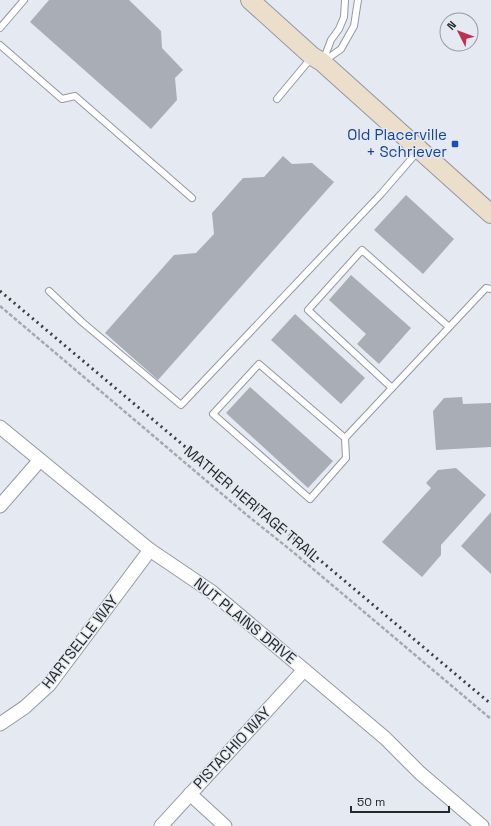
<svg xmlns="http://www.w3.org/2000/svg" width="491" height="826" font-family="'Space Grotesk',sans-serif">
<style>
.building{fill:#a9aeb6}
.lines{fill:none;stroke-linecap:round;stroke-linejoin:round}
.lane-casing{stroke:#9498a1;stroke-width:8}
.street-casing{stroke:#9498a1;stroke-width:15}
.secondary-casing{stroke:#9498a1;stroke-width:20}
.path{stroke:#a4a8af;stroke-width:2.5;stroke-dasharray:4 2;stroke-linecap:butt}
.lane{stroke:#fff;stroke-width:6}
.street{stroke:#fff;stroke-width:13}
.secondary{stroke:#ebdecb;stroke-width:18}
.rail{stroke:#3b3d41;stroke-width:3;stroke-dasharray:2 4;stroke-linecap:butt}
.transit-dot{fill:#1a4fb4;stroke:#e4e9f2;stroke-width:1.5}
.labels{text-anchor:middle;stroke-width:3;stroke-linejoin:round;paint-order:stroke}
.transit-label{font-size:15px;fill:#164399;stroke:#e4e9f2;text-anchor:end}
.street-label{font-size:15px;fill:#27292c;stroke:#e4e9f2}
</style>
<rect width="100%" height="100%" fill="#e4e9f2"/>
<g class="building">
<polygon points="49,0 129,0 161,31 162,48 183,70 175,78 177,100 151,129 30,22"/>
<polygon points="283,156 292,164 312,163 334,182 158,380 105,333 174,255 196,253 214,234 212,213 243,178 264,177"/>
<polygon points="406,195 454,239 423,274 374,230"/>
<polygon points="351,275 411,328 379,364 357,344 366,334 329,300"/>
<polygon points="295,314 365,378 341,404 271,340"/>
<polygon points="250,387 333,461 308,488 226,413"/>
<polygon points="462,397 463,404 491,403 491,447 436,450 433,411 444,398"/>
<polygon points="456,468 486,495 441,545 441,555 422,577 382,542 431,488 426,483 438,470"/>
<polygon points="491,512 491,574 461,546"/>
</g>
<g class="lines">
<defs>
<g id="lane">
<polyline points="0,28 24,0"/>
<polyline points="0,45 62,99 75,96 192,198"/>
<polyline points="323,61 331,40 339,29 344,17 345,0"/>
<polyline points="324,61 341,49 354,26 358,0"/>
<polyline points="277,99 312,57"/>
<polyline points="49,291 82,322 181,405 381,194 419,150"/>
<polyline points="392,388 308,310 362,250 449,327"/>
<polyline points="345,438 259,364 213,414 310,499 346,458 345,438 486,288 491,289"/>
</g>
<g id="street">
<polyline points="0,427 150,550 212,592 385,738 420,773 482,826"/>
<polyline points="0,506 40,460"/>
<polyline points="0,724 25,707 49,685 150,550"/>
<polyline points="190,794 225,826"/>
<polyline points="161,826 304,670"/>
</g>
<polyline id="secondary" points="250,0 312,56 322,62 491,214"/>
</defs>
<use href="#lane" class="lane-casing"/>
<use href="#street" class="street-casing"/>
<use href="#secondary" class="secondary-casing"/>
<polyline class="path" points="0,306 248,516 293,552 491,719"/>
<use href="#lane" class="lane"/>
<use href="#street" class="street"/>
<use href="#secondary" class="secondary"/>
<polyline class="rail" points="0,291 491,704"/>
</g>
<rect class="transit-dot" x="451" y="140" width="8" height="8" rx="2"/>
<g class="labels">
<g class="transit-label">
<text x="447" y="140">Old Placerville<tspan x="447" dy="17">+ Schriever</tspan></text>
</g>
<g class="street-label">
<text transform="translate(252 504) rotate(40)" y="5">MATHER HERITAGE TRAIL</text>
<text transform="translate(245 621) rotate(39)" y="5">NUT PLAINS DRIVE</text>
<text transform="translate(80 642) rotate(-52)" y="5">HARTSELLE WAY</text>
<text transform="translate(232 748) rotate(-47)" y="5">PISTACHIO WAY</text>
</g>
</g>
<g transform="translate(459 32) rotate(312)"><circle r="19" fill="#e4e9f2" stroke="#989ca3"/>
<path d="M0-3L7 15L0 10L-7 15Z" fill="#bf2f50"/>
<text y="-6" font-size="11" font-weight="bold" text-anchor="middle" fill="#27292c">N</text>
</g>
<path d="M351 806v6h98v-6" fill="none" stroke="#27292c" stroke-width="2"/>
<text x="357" y="806" font-size="12" fill="#27292c" stroke="#e4e9f2" stroke-width="3" paint-order="stroke">50 m</text>
</svg>
